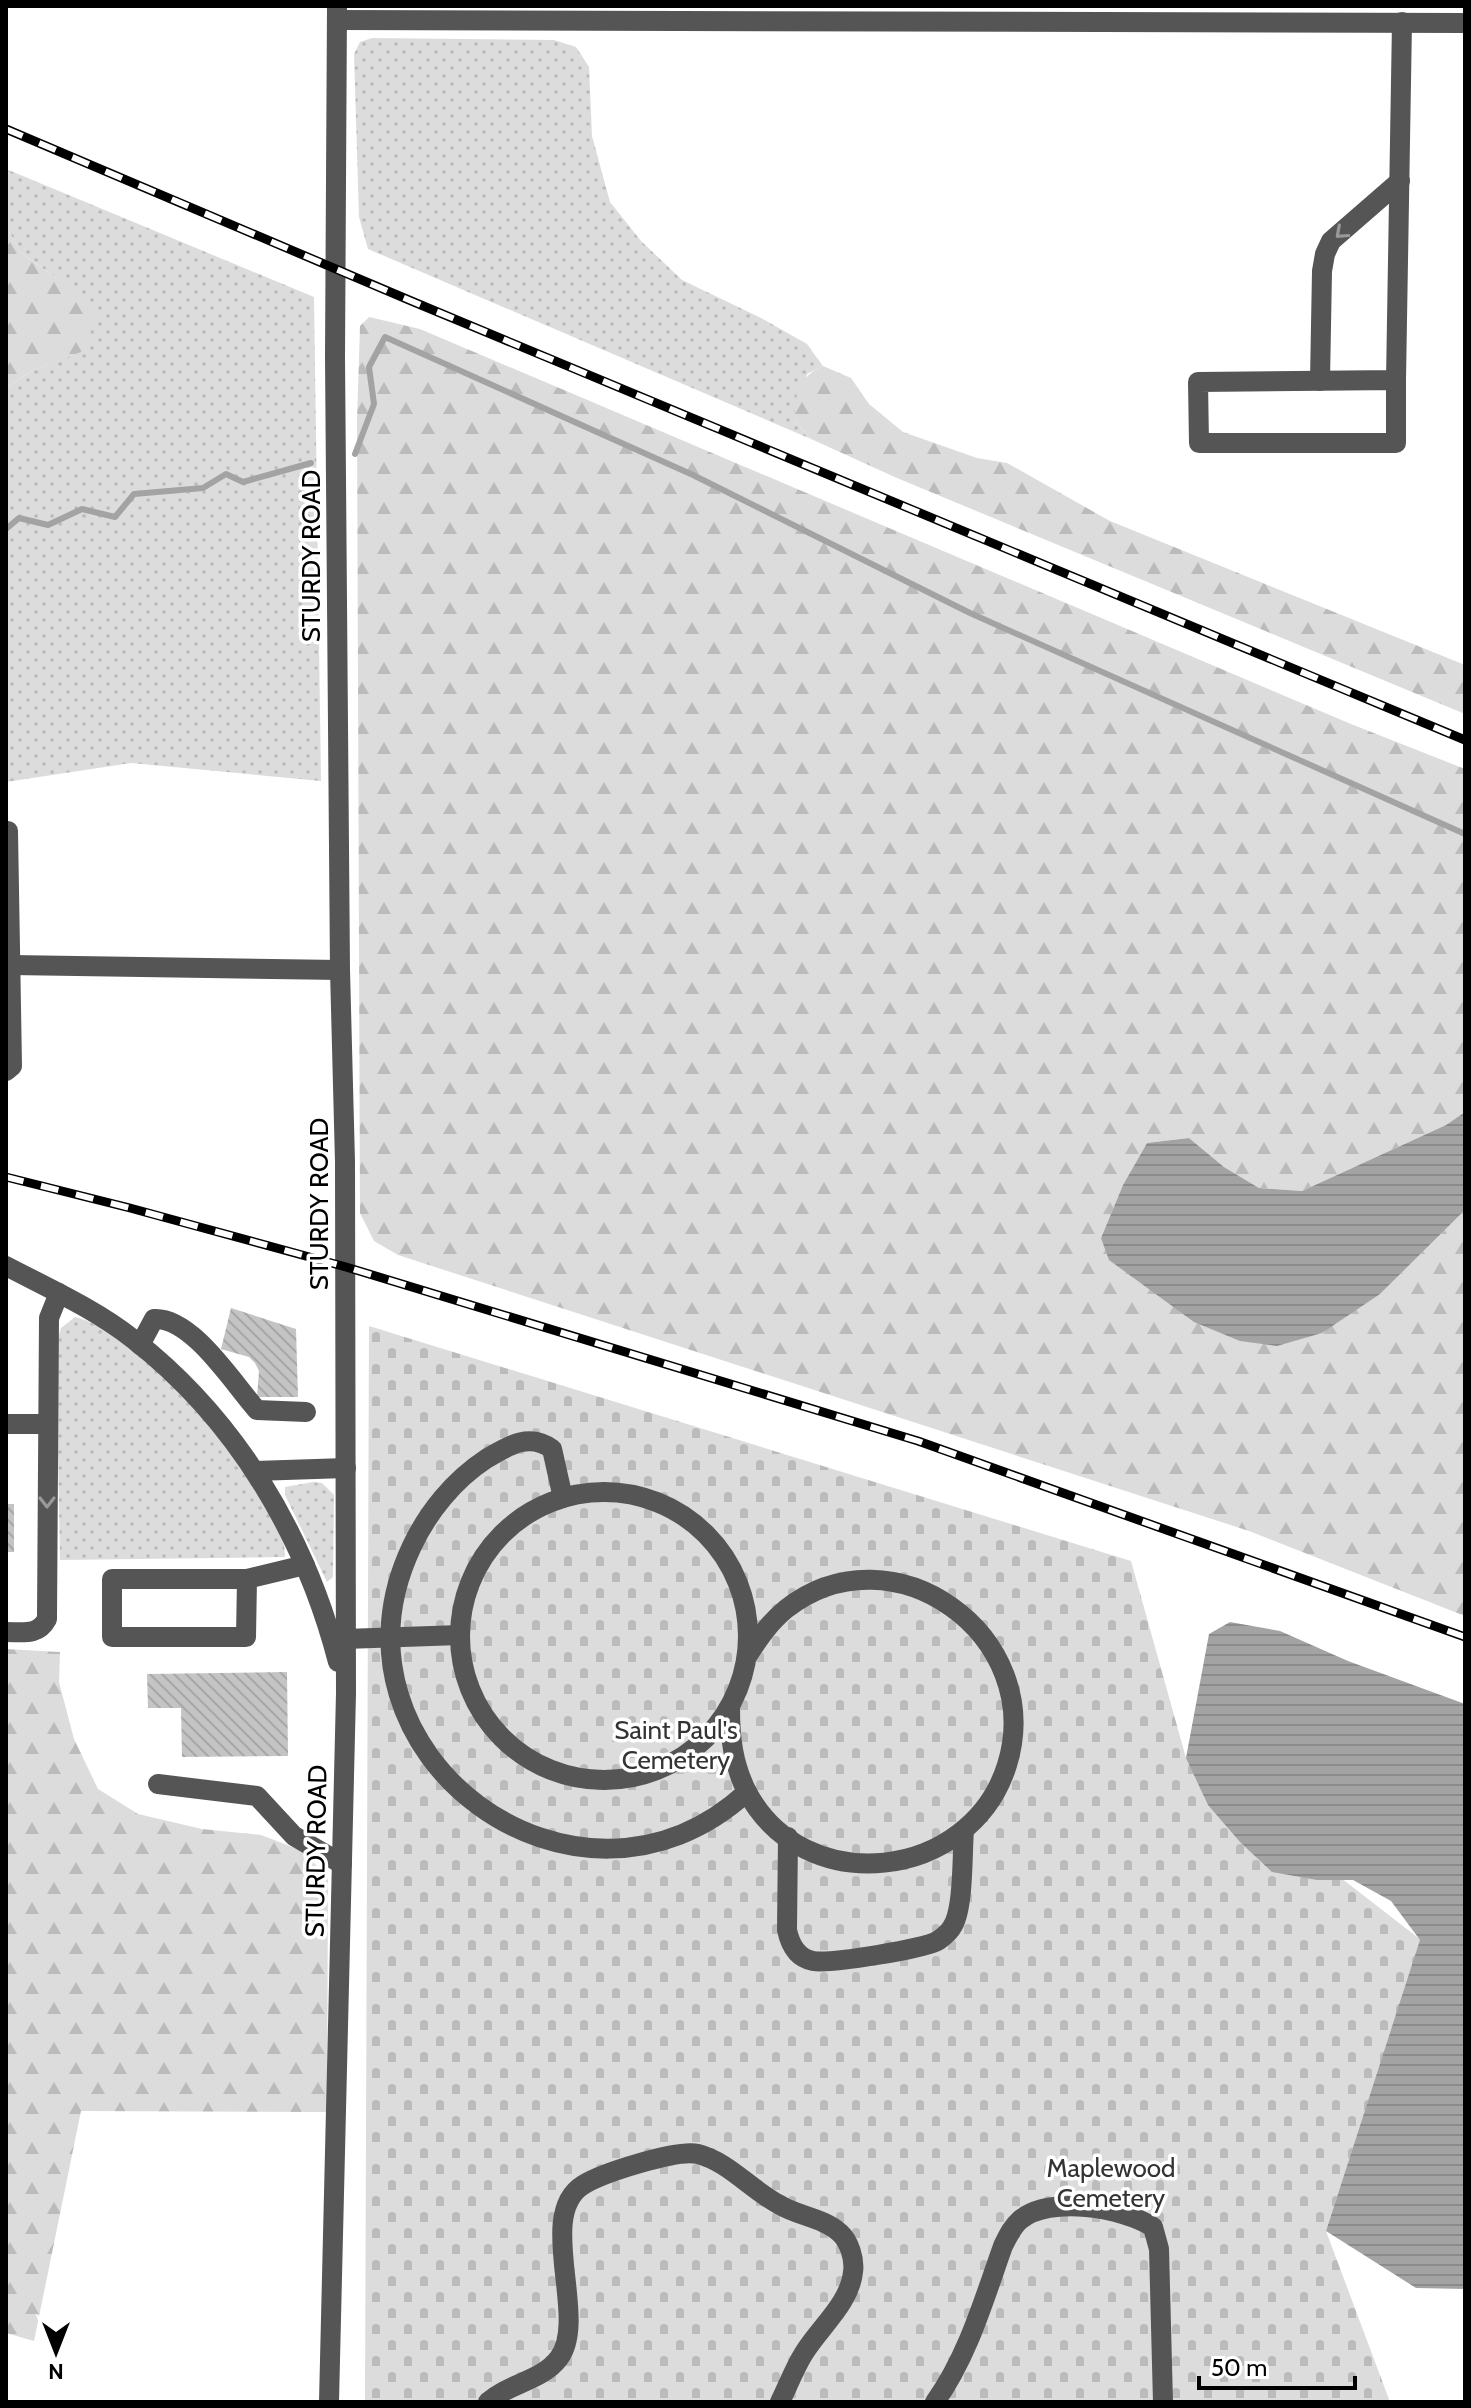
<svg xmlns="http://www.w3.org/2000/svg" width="1471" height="2408" font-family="Cabin,sans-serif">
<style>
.grass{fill:url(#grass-dots)}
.forest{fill:url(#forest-firs)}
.cemetery{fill:url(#cemetery-stones)}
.water{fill:url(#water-rules)}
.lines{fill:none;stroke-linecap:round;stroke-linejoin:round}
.stream{stroke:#a3a3a3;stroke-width:6}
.building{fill:url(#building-back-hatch)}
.minor{stroke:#555;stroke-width:20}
.rail-casing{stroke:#000;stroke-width:9}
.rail{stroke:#fff;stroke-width:6;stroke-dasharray:18;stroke-linecap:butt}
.oneway{stroke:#999}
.labels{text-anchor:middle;stroke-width:7;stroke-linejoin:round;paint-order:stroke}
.street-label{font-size:26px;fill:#000;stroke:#fff}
.park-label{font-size:26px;fill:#333;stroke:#fff}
</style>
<defs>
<pattern id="grass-dots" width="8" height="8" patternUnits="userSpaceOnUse" patternTransform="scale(2)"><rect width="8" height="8" fill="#dcdcdc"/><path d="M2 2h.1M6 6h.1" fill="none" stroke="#bbb" stroke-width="1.8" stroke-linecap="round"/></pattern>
<pattern id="forest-firs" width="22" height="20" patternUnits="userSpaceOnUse" patternTransform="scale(2)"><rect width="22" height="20" fill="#dcdcdc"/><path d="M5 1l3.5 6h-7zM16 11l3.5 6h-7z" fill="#bbb"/></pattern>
<pattern id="cemetery-stones" width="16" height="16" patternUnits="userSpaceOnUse" patternTransform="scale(2)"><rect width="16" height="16" fill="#dcdcdc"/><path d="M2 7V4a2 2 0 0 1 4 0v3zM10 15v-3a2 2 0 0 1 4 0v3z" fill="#bbb"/></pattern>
<pattern id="water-rules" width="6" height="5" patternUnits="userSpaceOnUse" patternTransform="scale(2)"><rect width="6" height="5" fill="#a3a3a3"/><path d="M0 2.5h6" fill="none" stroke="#8b8b8b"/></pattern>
<pattern id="building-back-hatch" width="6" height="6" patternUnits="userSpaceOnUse" patternTransform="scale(2)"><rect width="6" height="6" fill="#c4c4c4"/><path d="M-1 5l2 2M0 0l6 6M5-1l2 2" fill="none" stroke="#a7a7a7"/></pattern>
</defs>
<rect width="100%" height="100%" fill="#fff"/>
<g class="grass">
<polygon points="372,38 554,40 576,47 589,67 592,136 610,202 641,241 682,280 761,318 807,344 823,366 807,374 794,420 811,439 368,249 359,217 354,54 360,42"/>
<polygon points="6,169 314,297 321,781 131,763 6,782 6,388 33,370 80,352 58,279 20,252 6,226"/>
<path d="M 75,1317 C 120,1326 200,1410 228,1447 C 249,1476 267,1509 284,1542 L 285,1557 L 60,1560 L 56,1344 L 61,1328 Z"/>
<polygon points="313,1482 322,1483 334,1495 333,1577 327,1582 285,1495 285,1487"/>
</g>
<g class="forest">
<polygon points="6,226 20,252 58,279 98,317 81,352 33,370 6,388"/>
<polygon points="369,317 420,329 1351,724 1465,769 1465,1112 1446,1125 1302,1191 1259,1188 1224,1167 1189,1138 1147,1143 1123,1185 1101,1238 1380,1294 1465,1210 1465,1616 1249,1531 398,1255 374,1241 360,1213 357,420 360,326"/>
<path d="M 823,366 L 851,378 L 869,404 L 903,432 L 977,458 L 1007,463 L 1110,521 L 1465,665 L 1465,714 L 897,478 L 811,439 L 794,420 C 796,393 797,378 823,366 Z"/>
<polygon points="6,1649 60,1652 59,1682 74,1739 98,1789 138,1814 202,1829 261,1835 303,1851 328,1878 327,2112 81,2111 34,2341 6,2333"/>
</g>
<polygon class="cemetery" points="369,1326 1131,1561 1186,1758 1421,1940 1326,2231 1390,2402 365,2402"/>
<g class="water">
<polygon points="1465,1112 1465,1210 1380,1294 1322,1333 1277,1346 1240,1341 1194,1322 1109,1260 1101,1238 1123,1185 1147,1143 1189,1138 1224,1167 1259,1188 1302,1191 1446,1125"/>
<polygon points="1230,1622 1280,1631 1348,1661 1465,1704 1465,2289 1416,2288 1326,2231 1420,1940 1391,1901 1353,1880 1317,1880 1272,1872 1240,1842 1208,1805 1186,1758 1209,1634"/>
</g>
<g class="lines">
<g class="stream">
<polyline points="355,454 374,404 369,367 385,337 693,475 970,613 1465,834"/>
<polyline points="6,529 19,518 48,525 82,509 115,517 134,494 203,488 226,474 243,482 311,463"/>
</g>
</g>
<g class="building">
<polygon points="231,1308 296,1329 298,1397 257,1397 259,1371 255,1363 249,1357 221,1349"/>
<rect x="6" y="1504" width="8" height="48"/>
<polygon points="287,1672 288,1756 182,1757 181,1708 148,1708 147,1674"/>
</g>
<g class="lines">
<g class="minor">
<polyline points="337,20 1465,23"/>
<polyline points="1396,380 1396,443 1199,443 1198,382 1396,380 1402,22"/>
<polyline points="1320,381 1322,271 1325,254 1331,241 1400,181"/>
<polyline points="11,965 340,970"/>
<polyline points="6,1071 12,1066 8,831"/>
<path d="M 6,1266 C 48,1288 95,1309 133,1339 C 236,1419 305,1535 338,1662"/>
<path d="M 140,1345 L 154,1319 C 192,1317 233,1383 257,1410 L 306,1412"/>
<polyline points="6,1424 47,1424"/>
<polyline points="255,1471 346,1468"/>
<circle cx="604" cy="1636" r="144"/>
<path d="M 563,1498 L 552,1449 C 529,1432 508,1446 486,1459 C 454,1480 428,1512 412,1546 C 313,1754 577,1948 747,1792"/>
<polyline points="247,1579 246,1637 112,1637 112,1579 247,1579 305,1565"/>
<path d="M 6,1632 C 23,1632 38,1636 47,1619 L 49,1318 L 59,1293"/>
<polyline points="345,1639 460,1635"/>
<path d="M 730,1708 C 730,1738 733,1763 746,1790 C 803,1901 971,1881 1007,1765 C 1047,1636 893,1525 786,1609 C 770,1622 759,1638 748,1655"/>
<polyline points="158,1784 257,1796 294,1836 342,1864"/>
<path d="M 788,1837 L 787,1930 C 790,1944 797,1958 813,1961 C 830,1964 925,1949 939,1940 C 943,1937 950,1931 952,1927 C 964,1910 962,1853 964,1830"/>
<polyline points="329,2402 346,1693 345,1162 340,970 335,357 337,6"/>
<path d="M 488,2402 C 509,2383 542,2381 559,2358 C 589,2318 535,2215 583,2185 C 602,2173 677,2149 698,2154 C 729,2162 752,2191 780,2205 C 798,2216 824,2218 840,2233 C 849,2241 855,2259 853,2272 C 850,2303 820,2327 804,2353 C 794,2369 788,2386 780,2402"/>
<path d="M 935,2402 C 968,2356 984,2299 1003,2246 C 1008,2236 1012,2227 1020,2220 C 1050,2195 1123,2208 1153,2227 L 1159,2249 L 1163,2402"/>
</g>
<defs>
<g id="rail">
<polyline points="6,129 409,300 1465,740"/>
<polyline points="6,1177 130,1208 346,1267 918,1441 1465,1637"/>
</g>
</defs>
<use href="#rail" class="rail-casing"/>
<use href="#rail" class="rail"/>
</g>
<defs><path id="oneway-chevron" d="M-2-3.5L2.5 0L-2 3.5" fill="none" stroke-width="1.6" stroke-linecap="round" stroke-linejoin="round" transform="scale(2)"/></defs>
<g class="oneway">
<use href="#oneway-chevron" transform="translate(1341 233) rotate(138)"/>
<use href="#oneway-chevron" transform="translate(47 1502) rotate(90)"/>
</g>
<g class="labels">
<g class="street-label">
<text transform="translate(311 556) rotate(-90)" y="9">STURDY ROAD</text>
<text transform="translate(319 1204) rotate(-90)" y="9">STURDY ROAD</text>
<text transform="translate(316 1851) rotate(-89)" y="9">STURDY ROAD</text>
</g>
<g class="park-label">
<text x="676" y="1739">Saint Paul's<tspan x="676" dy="30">Cemetery</tspan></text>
<text x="1111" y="2177">Maplewood<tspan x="1111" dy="30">Cemetery</tspan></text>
</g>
</g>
<rect width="1471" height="2408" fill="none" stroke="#000000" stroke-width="16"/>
<g transform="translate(56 2352) rotate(180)" stroke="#ffffff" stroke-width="6" paint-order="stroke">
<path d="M0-6L14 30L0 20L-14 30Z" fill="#000000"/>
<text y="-12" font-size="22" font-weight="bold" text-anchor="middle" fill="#000000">N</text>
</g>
<path d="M1199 2376v12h156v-12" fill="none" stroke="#000000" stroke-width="4"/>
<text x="1211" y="2376" font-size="24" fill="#000000" stroke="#ffffff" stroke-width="6" paint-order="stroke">50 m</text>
</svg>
